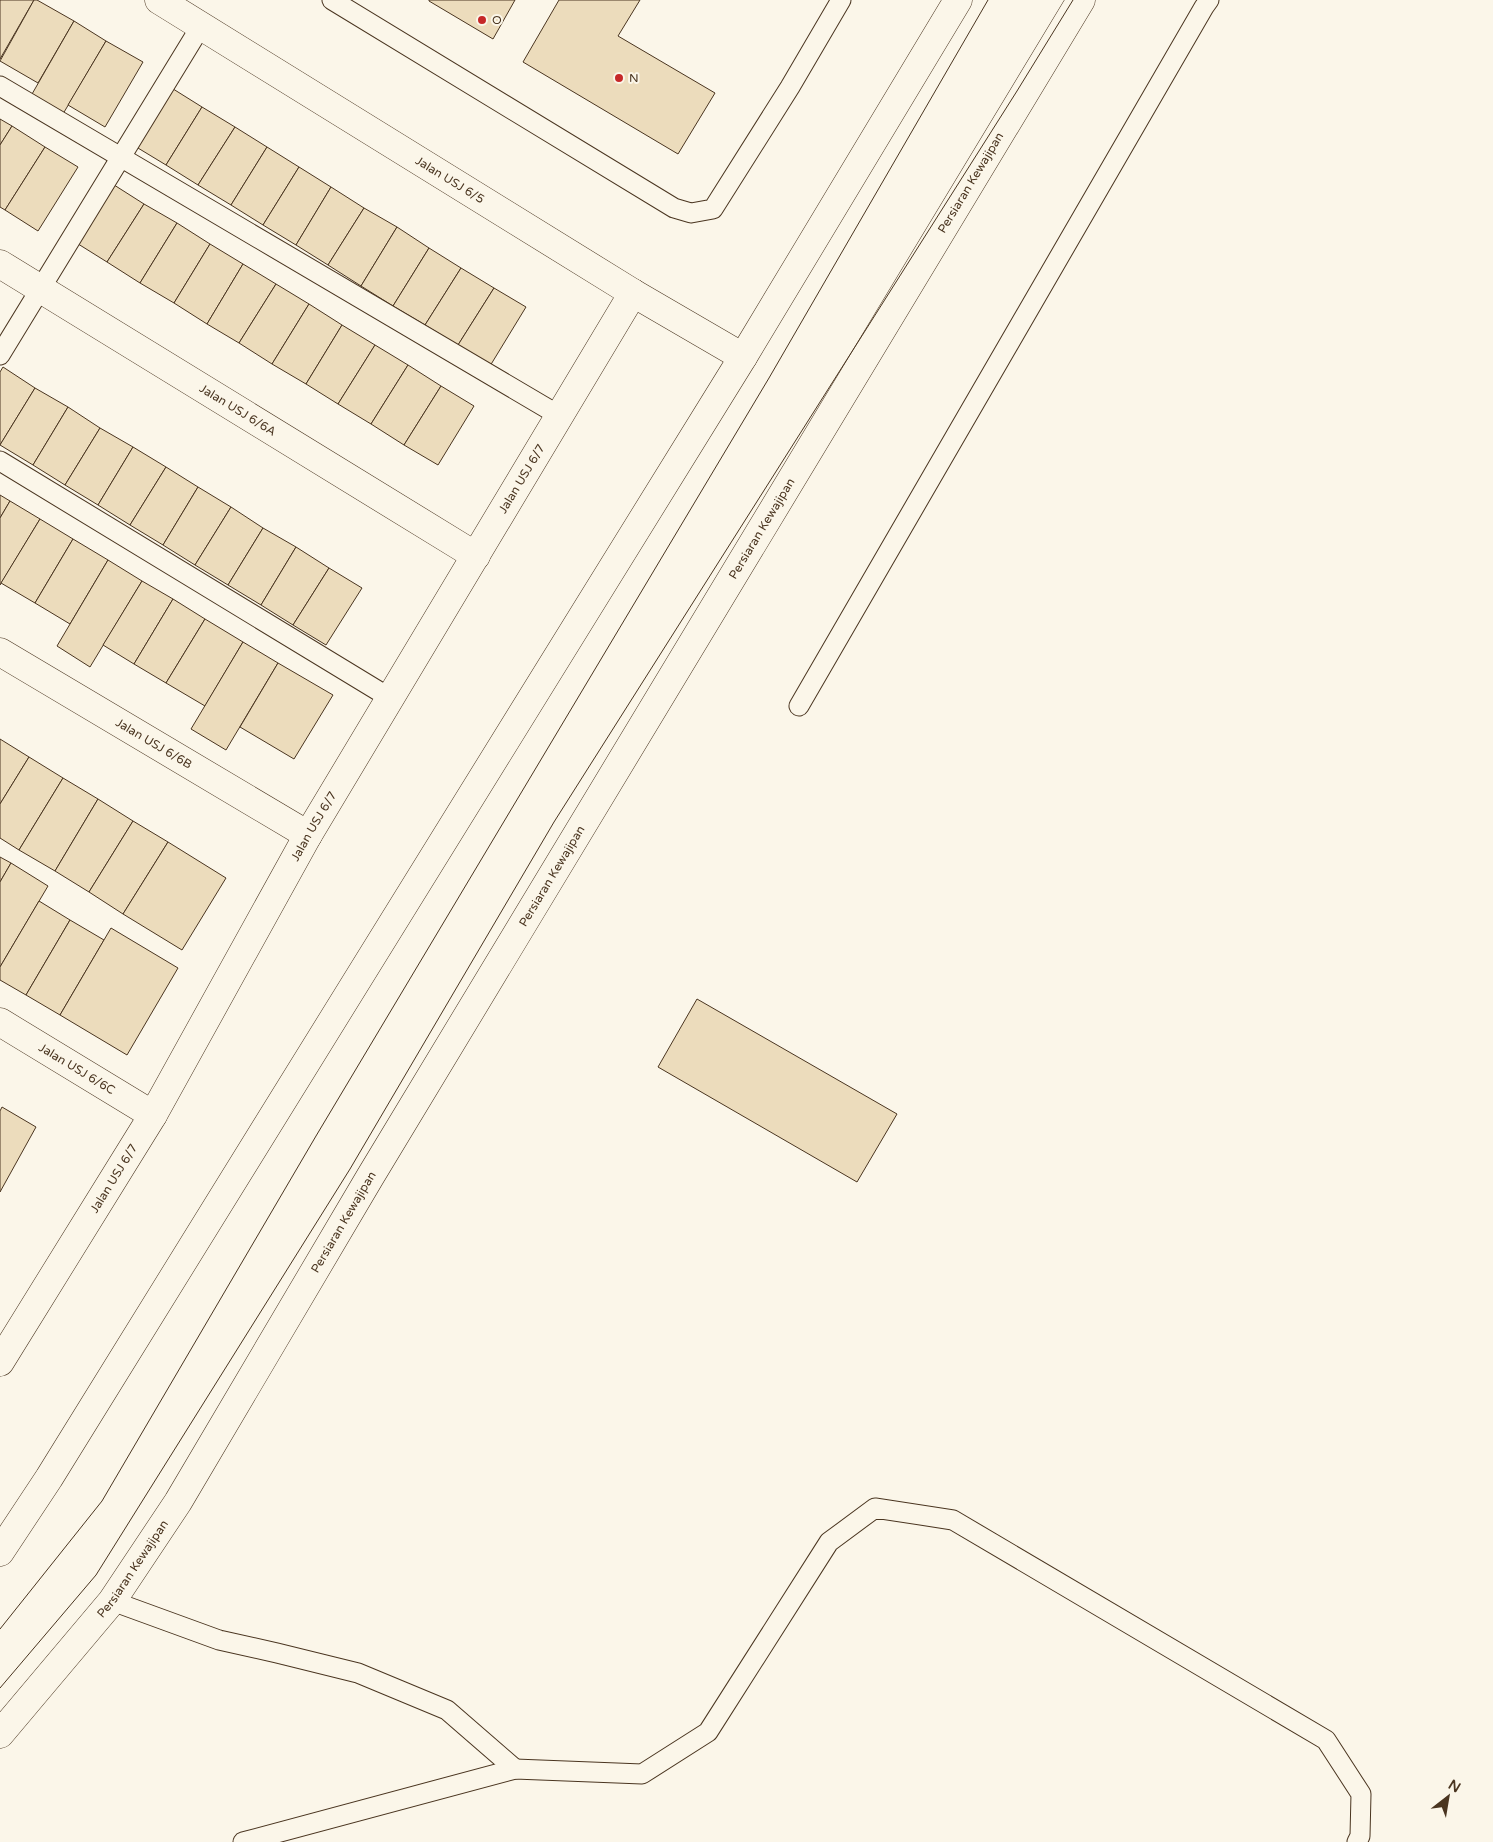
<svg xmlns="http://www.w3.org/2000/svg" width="1493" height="1842" font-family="'Varela Round',sans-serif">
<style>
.building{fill:#ecdcbc;stroke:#4a3520}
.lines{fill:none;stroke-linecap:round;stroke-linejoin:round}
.lane-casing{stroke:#4a3520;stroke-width:21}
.street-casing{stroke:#4a3520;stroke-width:29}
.primary-casing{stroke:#4a3520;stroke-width:29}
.lane{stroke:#fbf6e9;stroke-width:19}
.street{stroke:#fbf6e9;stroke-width:28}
.primary{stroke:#fbf6e9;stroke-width:28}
.tram{stroke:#4a3520;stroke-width:1}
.poi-dot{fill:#c62828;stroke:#fbf6e9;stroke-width:2}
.labels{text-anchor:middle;stroke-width:4;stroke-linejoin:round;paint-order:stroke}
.poi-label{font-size:12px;fill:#4a3520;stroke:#fbf6e9;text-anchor:start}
.street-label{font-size:12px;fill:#4a3520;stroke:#fbf6e9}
</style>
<rect width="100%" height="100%" fill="#fbf6e9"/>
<g class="building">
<polygon points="0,0 34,0 0,59"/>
<polygon points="34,0 37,0 74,21 38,83 0,61"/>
<polygon points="429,0 515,0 493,39 429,1"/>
<polygon points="559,0 640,0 618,36 715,93 678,154 523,62"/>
<polygon points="74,21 106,41 60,119 28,101"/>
<polygon points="106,41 143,62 105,127 68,105"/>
<polygon points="170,87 202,107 166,165 133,145"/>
<polygon points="202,107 235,127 198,185 166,165"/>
<polygon points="0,119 12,126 0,145"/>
<polygon points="12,126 45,147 5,210 0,207 0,145"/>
<polygon points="235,127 267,147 231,205 198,185"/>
<polygon points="45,147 78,167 38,231 5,210"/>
<polygon points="267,147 299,167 263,225 231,205"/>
<polygon points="299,167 331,187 296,245 263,225"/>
<polygon points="111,183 144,204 107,262 75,242"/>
<polygon points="331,187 364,208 328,265 296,245"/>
<polygon points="144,204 177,223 140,283 107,262"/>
<polygon points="364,208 397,227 361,286 328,265"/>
<polygon points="177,223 210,244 174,303 140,283"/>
<polygon points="397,227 429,248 393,306 361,286"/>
<polygon points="210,244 243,264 207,324 174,303"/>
<polygon points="429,248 461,268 425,325 393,306"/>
<polygon points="243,264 276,284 239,343 207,324"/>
<polygon points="461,268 494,288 458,345 425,325"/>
<polygon points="276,284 309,304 272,364 239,343"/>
<polygon points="494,288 526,307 490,366 458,345"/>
<polygon points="309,304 342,325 306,384 272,364"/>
<polygon points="342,325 375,345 338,404 306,384"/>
<polygon points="375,345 408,365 371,424 338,404"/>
<polygon points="408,365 441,386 404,445 371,424"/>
<polygon points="3,367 35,388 0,445 0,372"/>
<polygon points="441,386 474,406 438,465 404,445"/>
<polygon points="35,388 68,407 33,465 0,445"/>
<polygon points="68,407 100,428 65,485 33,465"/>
<polygon points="100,428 133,447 98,505 65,485"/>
<polygon points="133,447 166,467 130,525 98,505"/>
<polygon points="166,467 198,487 163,545 130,525"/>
<polygon points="198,487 231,507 195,565 163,545"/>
<polygon points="0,495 10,501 0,518"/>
<polygon points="10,501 40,519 0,585 0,518"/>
<polygon points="231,507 263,528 228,585 195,565"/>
<polygon points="40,519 73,539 35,603 1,583"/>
<polygon points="263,528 296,547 261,605 228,585"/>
<polygon points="73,539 108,560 70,624 35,603"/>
<polygon points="296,547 329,568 293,625 261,605"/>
<polygon points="108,560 142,581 90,667 57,646"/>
<polygon points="329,568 362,588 326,645 293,625"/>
<polygon points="142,581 173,599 134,664 103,645"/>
<polygon points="173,599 205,619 166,683 134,664"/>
<polygon points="205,619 243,642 205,706 166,683"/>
<polygon points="243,642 278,663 226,750 191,729"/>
<polygon points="278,663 333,695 294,759 240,727"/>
<polygon points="0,739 29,757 0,804"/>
<polygon points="29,757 63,778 19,850 0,838 0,804"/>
<polygon points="63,778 98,799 55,871 19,850"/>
<polygon points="98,799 133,821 89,892 55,871"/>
<polygon points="133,821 168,842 123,914 89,892"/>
<polygon points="168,842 226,878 182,950 123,914"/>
<polygon points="0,857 11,863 0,882"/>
<polygon points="11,863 48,886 0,967 0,882"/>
<polygon points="39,901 70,920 26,995 0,980 0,967"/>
<polygon points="70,920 104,940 60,1015 26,995"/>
<polygon points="111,928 178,968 127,1055 60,1015"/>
<polygon points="697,999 897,1114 857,1182 658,1067"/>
<polygon points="2,1107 36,1127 0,1192 0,1111"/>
</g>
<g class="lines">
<defs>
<g id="lane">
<polyline points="332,0 674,208 691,213 713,209 790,87 841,0"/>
<polyline points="0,86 560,416"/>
<polyline points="0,355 201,26"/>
<polyline points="0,461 390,698"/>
<polyline points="799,706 1204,7 1209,0"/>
<polyline points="112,1601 219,1640 277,1653 358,1673 447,1710 515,1769"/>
<polyline points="243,1842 515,1769 642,1774 708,1732 829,1542 875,1508 953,1520 1326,1740 1361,1794 1360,1836 1357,1842"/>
</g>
<g id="street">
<path id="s1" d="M 159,0 L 633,293 L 743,357"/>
<path id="s2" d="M 0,264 L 476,556"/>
<path id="s3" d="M 0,652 L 308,835"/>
<path id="s4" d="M 0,1022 L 153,1115"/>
<path id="s5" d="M 0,1362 L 153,1115 L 308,835 L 633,293"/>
</g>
<g id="primary">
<polyline points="0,1552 49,1478 743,357 958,0"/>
<path id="s6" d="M 0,1734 L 112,1601 L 178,1502 L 370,1177 L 1081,0"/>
</g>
</defs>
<use href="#lane" class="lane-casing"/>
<use href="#street" class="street-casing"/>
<use href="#primary" class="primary-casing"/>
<use href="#lane" class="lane"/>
<use href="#street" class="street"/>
<use href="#primary" class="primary"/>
<g class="tram">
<polyline points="0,1629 102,1501 316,1136 769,378 988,0"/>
<polyline points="0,1688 96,1575 350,1169 554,822 1017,91 1073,0"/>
</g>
</g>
<g class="poi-dot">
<circle cx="482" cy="20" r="5"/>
<circle cx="619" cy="78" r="5"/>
</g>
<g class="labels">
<g class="poi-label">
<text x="492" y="24">O</text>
<text x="629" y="82">N</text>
</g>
<g class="street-label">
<text dy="4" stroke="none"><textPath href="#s1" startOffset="342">Jalan USJ 6/5</textPath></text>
<text dy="4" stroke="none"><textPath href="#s6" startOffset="1832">Persiaran Kewajipan</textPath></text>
<text dy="4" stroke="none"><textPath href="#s2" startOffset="279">Jalan USJ 6/6A</textPath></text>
<text dy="4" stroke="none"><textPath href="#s5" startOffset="1026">Jalan USJ 6/7</textPath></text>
<text dy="4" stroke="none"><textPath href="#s6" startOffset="1428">Persiaran Kewajipan</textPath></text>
<text dy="4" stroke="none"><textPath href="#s3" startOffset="179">Jalan USJ 6/6B</textPath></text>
<text dy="4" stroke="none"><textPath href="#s5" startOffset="621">Jalan USJ 6/7</textPath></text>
<text dy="4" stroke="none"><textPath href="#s6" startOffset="1022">Persiaran Kewajipan</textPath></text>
<text dy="4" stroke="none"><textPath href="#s4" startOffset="90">Jalan USJ 6/6C</textPath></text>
<text dy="4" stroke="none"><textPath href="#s5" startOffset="216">Jalan USJ 6/7</textPath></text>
<text dy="4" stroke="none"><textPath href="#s6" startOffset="618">Persiaran Kewajipan</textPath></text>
<text dy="4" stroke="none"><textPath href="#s6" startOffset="212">Persiaran Kewajipan</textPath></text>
</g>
</g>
<g transform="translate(1448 1797) rotate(31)" stroke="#fbf6e9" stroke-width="4" paint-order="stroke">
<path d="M0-4L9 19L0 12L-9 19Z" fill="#4a3520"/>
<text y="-8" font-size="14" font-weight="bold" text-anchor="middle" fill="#4a3520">N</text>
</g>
</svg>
